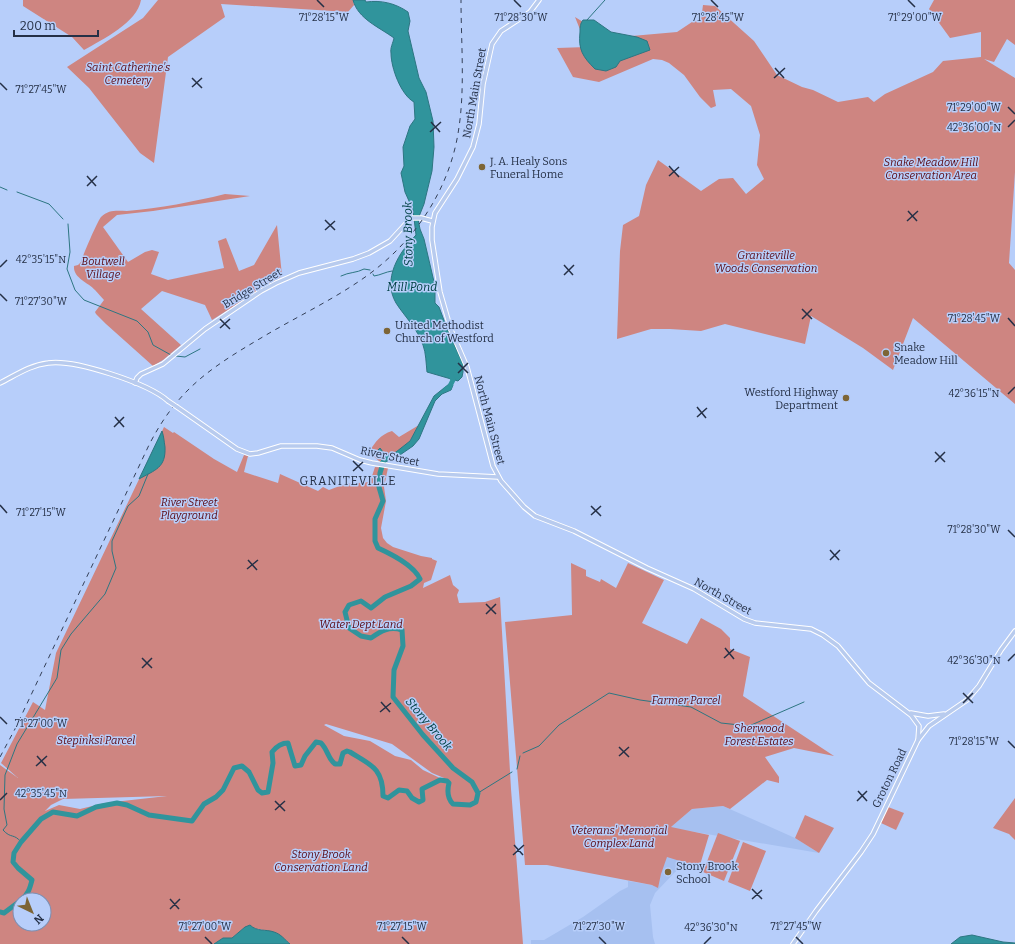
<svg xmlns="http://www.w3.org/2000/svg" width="1015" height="944" font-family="Bitter,serif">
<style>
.built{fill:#a6c0f0}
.green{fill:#ce8581;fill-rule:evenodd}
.water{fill:#30949c;stroke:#2d7682}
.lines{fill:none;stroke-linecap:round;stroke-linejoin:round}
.stream{stroke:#2d7682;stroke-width:1}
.river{stroke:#30949c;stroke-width:5}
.major-casing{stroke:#fff;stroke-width:5.5}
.major{stroke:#b8cbee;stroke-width:3.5}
.rail{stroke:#344058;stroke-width:1;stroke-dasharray:5 5;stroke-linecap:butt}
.major-bridge-casing{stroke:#fff;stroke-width:5.5;stroke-linecap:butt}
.major-bridge{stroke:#b8cbee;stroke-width:3.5}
.ticks{fill:none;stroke:#253046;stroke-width:1.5}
.poi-dot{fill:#7d6536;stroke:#b7cefa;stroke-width:1.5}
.labels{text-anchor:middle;stroke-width:3;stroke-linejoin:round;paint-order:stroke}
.park-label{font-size:11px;font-style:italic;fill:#5c0912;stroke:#b7cefa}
.street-label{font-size:11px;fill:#253046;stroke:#b7cefa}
.poi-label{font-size:11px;fill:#253046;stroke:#b7cefa;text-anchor:start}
.water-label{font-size:12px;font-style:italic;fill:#024145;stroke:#b7cefa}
.neighbourhood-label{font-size:12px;letter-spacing:1px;fill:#253046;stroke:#b7cefa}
.ticks-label{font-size:10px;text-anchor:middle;fill:#253046;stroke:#b7cefa;stroke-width:3;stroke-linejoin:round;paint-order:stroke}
</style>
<rect width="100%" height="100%" fill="#b7cefa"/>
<polygon class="built" points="723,806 795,838 819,853 689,831 679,868 655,893 650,905 653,937 655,944 531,944 531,940 544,940 583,917 620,891 628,887 628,881 652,885 671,827 692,809"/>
<g class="green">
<path d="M 23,0 L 141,0 C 137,23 103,39 84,50 L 72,37 L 23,6 Z"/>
<polygon points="158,0 353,0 354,5 348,12 221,4 225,17 168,57 154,163 140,153 89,88 67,67 143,18"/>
<polygon points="934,0 1015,0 1015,45 1007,39 994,62 984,59 1015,78 1015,172 1009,263 1015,270 1015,404 913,318 893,370 863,348 811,316 805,344 725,324 701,331 670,329 651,329 617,339 620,251 623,225 639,216 646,185 658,160 701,191 719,179 733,178 746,194 764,179 757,165 760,135 751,106 731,89 713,90 716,106 711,108 700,97 684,75 669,63 662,60 653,59 599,82 573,77 557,48 587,47 575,17 609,38 677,32 692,22 701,20 703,5 715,6 754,41 777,75 802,87 813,90 838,102 868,97 874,102 885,94 933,72 943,61 981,57 981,32 950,38 929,9"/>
<path d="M 225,194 L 250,196 L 153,211 L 117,215 L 103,227 L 128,262 L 145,252 L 152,250 L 159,252 L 151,274 L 168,280 L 224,268 L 218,241 L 226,238 L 239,271 L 254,265 L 277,225 L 282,276 L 212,320 L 205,305 L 162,291 L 141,309 L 181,345 L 163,360 L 153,366 L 106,324 L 96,314 L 95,312 L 104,300 C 101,297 98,293 95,290 C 88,282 73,278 74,266 L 78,265 L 81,262 C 83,255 98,220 101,217 C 109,209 118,211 127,211 C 160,208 193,202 225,194 Z"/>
<path d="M 419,425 C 416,429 414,434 411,439 C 407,446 390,457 382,456 L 383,459 L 380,462 L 369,452 C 376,441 380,435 392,431 L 399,437 Z"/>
<path d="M 164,427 L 173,433 L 174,432 L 214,459 L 237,472 L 244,455 L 248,456 L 244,472 L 278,483 L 280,474 L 318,491 L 323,487 L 329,490 L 345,484 L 370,482 L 375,467 L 388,468 L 384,487 L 386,501 L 381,528 L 383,538 L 387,543 L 393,547 L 421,556 L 432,558 L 432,559 L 437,561 L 431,580 L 424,583 L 423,588 L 450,575 L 453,585 L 459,590 L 457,595 L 459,603 L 485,602 L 500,597 L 511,789 L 523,944 L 290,944 C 274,929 265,931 245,927 L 232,938 L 223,938 L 214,944 L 0,944 L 0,765 L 18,778 L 1,763 L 33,702 L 45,710 L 56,653 ZM 326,724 L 392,744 L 432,773 L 444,778 L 440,778 L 423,770 L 411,760 L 395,756 L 370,741 L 344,736 L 324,725 ZM 167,796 L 105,803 L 80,809 L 59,805 L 45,811 L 51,805 L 63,799 ZM 20,900 L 44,900 L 44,924 L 20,924 Z"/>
<polygon points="571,563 586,570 586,576 600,582 601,579 616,588 628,563 664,580 642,623 687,644 701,618 721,629 730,638 730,649 750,657 743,696 834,756 794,748 765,757 779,777 779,783 767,780 730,809 723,806 692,809 671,827 709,835 700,865 696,866 667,857 661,874 658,888 652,885 547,865 525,865 505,622 572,615"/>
<polygon points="1015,798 1015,840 1009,834 993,828"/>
<polygon points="888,807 904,813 896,830 881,823"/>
<polygon points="805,815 834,828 819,853 795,838"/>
<polygon points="718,833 740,841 724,881 703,872"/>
<polygon points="743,842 766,851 750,891 728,882"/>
</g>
<g class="water">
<path d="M 353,0 L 365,0 L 366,2 C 381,0 395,3 408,12 L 410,21 L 408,31 L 419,78 L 426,92 L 433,121 L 434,147 L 432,171 L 424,204 L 418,219 L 420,229 L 424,239 L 435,286 L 435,303 L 439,307 L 448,331 L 463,364 L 463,372 L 462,377 L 458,381 L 427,372 C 426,363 426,353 423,345 C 417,328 405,317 396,303 C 382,279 399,252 416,235 L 413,210 L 405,192 L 401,173 L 404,166 L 403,147 L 410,126 L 415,119 L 414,102 C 401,95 391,68 391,53 C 390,48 393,43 394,38 C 379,27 358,19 353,0 Z"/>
<path d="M 583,20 L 594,20 L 611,32 L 637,37 L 647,41 L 650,50 L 620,61 L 616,67 L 606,71 L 595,69 C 583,57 578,50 580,32 C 580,27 580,24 583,20 Z"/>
<polygon points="449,384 453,385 451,390 442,394 435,401 419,439 413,446 397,457 385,462 380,462 383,459 382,456 377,453 378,450 380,448 386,456 396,452 410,441 434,396"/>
<path d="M 162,431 C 164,437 164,441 165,447 C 166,468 155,470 139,479 Z"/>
<path d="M 250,925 C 257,932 266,929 274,932 C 281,934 285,940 290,944 L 214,944 L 223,938 L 232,938 L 245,927 Z"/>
<polygon points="972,935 1003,942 1015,943 1015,944 951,944 960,937"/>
</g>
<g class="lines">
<g class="stream">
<polyline points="587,20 605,0"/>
<polyline points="0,187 7,190"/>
<polyline points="17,192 49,204 63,219"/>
<polyline points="68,224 70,252 67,269 75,290 84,300 137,321 148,332 153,345 171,355"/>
<path d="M 373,274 L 374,276 C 381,275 385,272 392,271"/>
<path d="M 341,276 C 349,272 357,273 364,269 L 370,270"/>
<polyline points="176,356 185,357 200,349"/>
<polyline points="523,753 539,746 559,725 609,693 640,700 691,707 721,723 749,726 804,702"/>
<polyline points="517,769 520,756"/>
<polyline points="478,793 512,772"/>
<path d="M 21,842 C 14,833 11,839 3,830 L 7,825 L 4,809 L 5,775 L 17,744 L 57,678 L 61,650 L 71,634 L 105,594 L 116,568 L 112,551 L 112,541 L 128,506 L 139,496 L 148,474"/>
</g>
<g class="river">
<polyline points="446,389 449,388 453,380 450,374"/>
<path d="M 21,900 C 28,895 30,888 32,880 L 18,868 L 13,862 L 14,853 L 21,842 L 41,819 L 53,812 L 77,816 L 96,807 L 117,803 L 127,805 L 149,815 L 192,821 L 204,804 L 216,797 L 223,790 L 234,768 L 242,766 L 249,772 L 258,790 L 262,793 L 268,792 L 273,763 L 272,752 C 276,747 281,743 288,743 L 295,766 L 301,765 L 305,756 L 316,742 L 321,743 C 328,750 328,759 335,764 L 340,764 L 343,753 L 347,751 L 350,752 C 371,765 383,768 383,796 L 388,798 L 399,790 L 407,791 L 412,798 L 419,802 L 423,800 L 422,789 L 440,780 L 447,781 L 449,783 C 447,791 447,798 453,804 L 470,805 L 476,802 L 478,793 L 472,782 L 453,768 L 423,735 L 393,697 L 394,670 L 403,646 L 402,630 C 389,626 381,631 371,638 L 361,636 L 349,628 L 345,612 L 349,605 L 361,601 L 371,608 L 385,597 L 411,586 L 420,579 C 414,565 391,554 378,548 L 375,541 L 375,519 L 383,501 L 379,487 L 380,473 L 384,460 L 387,458"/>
<polyline points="0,912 4,913 20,901"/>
</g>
<defs>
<g id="major">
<polyline points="539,0 530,12 501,31 492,44 483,84 479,124 473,147 457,179 435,213 432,227 432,240 440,292 451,330 467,367 493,466 501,481 524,507 535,516 574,531 647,568 694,589 744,619 755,623 811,629 823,635 838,646 869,683 911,715 919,726 918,740"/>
<path d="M 0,383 C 16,375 30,365 48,363 C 74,359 148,383 168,401"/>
<polyline points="135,383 137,378 141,374 163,364 205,329 261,291 276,283 299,273 353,259 369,253 390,241 411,218 421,218 432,221"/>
<polyline points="177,407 237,449 250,454 258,453 281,446 317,446 332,448 360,460 372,463 438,474 498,477"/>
<polyline points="911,713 928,716 944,714"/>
<polyline points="793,944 816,911 861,852 873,834 918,740 929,726 967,700 979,686 1001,650 1015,631"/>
</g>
</defs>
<use href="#major" class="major-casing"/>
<use href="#major" class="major"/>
<path class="rail" d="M 0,757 L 15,729 L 149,445 C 177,390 210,368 261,338 C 296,317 335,299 368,275 C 416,240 451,187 459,127 C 465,87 461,40 461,0"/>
<defs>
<polyline id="major-bridge" points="168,401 177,407"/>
</defs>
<use href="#major-bridge" class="major-bridge-casing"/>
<use href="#major-bridge" class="major-bridge"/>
</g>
<path class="ticks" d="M 317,0 L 324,7M 514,0 L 521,7M 711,0 L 718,7M 908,0 L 915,7M 775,68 L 784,78M 192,78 L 202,88M 774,78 L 785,68M 0,83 L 7,90M 192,87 L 202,78M 1008,107 L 1015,114M 431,122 L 440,132M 1008,127 L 1015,120M 430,132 L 441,122M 669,166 L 679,177M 87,176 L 96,186M 669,176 L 679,167M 87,186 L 97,176M 908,211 L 917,221M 325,220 L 335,230M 907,221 L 918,211M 325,230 L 335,221M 564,265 L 573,275M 0,267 L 7,260M 564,275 L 574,265M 0,294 L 7,301M 802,309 L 812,319M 1008,318 L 1015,326M 220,319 L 230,329M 802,319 L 812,309M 220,328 L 230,319M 458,363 L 468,373M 458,373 L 468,363M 1008,394 L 1015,387M 697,407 L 706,418M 115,417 L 124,427M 697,417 L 707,408M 114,427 L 124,417M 935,452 L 945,462M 353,461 L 363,471M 935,462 L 945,452M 353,471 L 363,462M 0,505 L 7,513M 591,506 L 601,516M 591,515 L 601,506M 1008,530 L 1015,537M 830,550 L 839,560M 248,560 L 257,570M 830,560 L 840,550M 247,569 L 258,560M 486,604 L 496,614M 486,614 L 496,604M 725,648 L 734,659M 142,658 L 152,668M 724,658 L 734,649M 1008,661 L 1015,654M 142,668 L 152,658M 963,693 L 973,703M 381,702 L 390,712M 963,703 L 973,693M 380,712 L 391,703M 0,717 L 7,724M 1008,741 L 1015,748M 619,747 L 629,757M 37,756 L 46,766M 619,756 L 629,747M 36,766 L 47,756M 858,791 L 867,801M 0,800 L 7,793M 275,801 L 285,811M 857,801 L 867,791M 275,810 L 285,801M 514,845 L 523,855M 513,855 L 524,845M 752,889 L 762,899M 170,899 L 179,909M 752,899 L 762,890M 170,909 L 180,899M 205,937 L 212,944M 402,937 L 409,944M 599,937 L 606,944M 796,937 L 803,944M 704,944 L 711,937"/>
<g class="poi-dot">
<circle cx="482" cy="167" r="4"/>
<circle cx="387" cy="331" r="4"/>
<circle cx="886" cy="353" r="4"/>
<circle cx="846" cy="398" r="4"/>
<circle cx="668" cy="872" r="4"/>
</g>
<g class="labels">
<g class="park-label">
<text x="128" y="71">Saint Catherine's<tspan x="128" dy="13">Cemetery</tspan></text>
<text x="931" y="166">Snake Meadow Hill<tspan x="931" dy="13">Conservation Area</tspan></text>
<text x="766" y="259">Graniteville<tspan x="766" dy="13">Woods Conservation</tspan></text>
<text x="103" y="265">Boutwell<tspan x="103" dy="13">Village</tspan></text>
<text x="189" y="506">River Street<tspan x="189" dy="13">Playground</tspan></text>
<text x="361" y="628">Water Dept Land</text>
<text x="686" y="704">Farmer Parcel</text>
<text x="759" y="732">Sherwood<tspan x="759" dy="13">Forest Estates</tspan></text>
<text x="96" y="744">Stepinksi Parcel</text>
<text x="619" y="834">Veterans' Memorial<tspan x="619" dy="13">Complex Land</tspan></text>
<text x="321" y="858">Stony Brook<tspan x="321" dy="13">Conservation Land</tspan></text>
</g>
<g class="street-label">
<text transform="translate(474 93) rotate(-80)" y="4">North Main Street</text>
<text transform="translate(252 288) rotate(-31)" y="4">Bridge Street</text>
<text transform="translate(490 420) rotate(75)" y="4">North Main Street</text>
<text transform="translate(390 456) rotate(12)" y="4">River Street</text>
<text transform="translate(723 596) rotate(29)" y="4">North Street</text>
<text transform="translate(889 778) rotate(-64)" y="4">Groton Road</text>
</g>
<g class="poi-label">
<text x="490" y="165">J. A. Healy Sons<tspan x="490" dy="13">Funeral Home</tspan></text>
<text x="395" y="329">United Methodist<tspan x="395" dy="13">Church of Westford</tspan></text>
<text x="894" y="351">Snake<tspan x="894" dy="13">Meadow Hill</tspan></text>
<text x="838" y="396" text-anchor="end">Westford Highway<tspan x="838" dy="13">Department</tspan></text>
<text x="676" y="870">Stony Brook<tspan x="676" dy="13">School</tspan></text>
</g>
<g class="water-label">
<text transform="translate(408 234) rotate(-91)" y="4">Stony Brook</text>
<text x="412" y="291">Mill Pond</text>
<text transform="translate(429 724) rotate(50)" y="4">Stony Brook</text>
</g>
<g class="neighbourhood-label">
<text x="348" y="485">GRANITEVILLE</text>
</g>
</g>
<g class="ticks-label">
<text x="521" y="21">71°28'30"W</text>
<text x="915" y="21">71°29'00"W</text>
<text x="324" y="21">71°28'15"W</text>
<text x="718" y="21">71°28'45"W</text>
<text x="41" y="93">71°27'45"W</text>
<text x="974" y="111">71°29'00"W</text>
<text x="974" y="131">42°36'00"N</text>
<text x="41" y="263">42°35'15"N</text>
<text x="41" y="305">71°27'30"W</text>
<text x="974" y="322">71°28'45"W</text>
<text x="974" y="397">42°36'15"N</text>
<text x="41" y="516">71°27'15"W</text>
<text x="974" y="533">71°28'30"W</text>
<text x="974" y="664">42°36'30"N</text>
<text x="41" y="727">71°27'00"W</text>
<text x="974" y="745">71°28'15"W</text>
<text x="41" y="797">42°35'45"N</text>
<text x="205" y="930">71°27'00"W</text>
<text x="402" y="930">71°27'15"W</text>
<text x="599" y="930">71°27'30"W</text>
<text x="796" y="930">71°27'45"W</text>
<text x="711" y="931">42°36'30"N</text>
</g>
<g transform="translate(32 912) rotate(137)"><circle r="19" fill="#b7cefa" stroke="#7d8fb2"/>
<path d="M0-3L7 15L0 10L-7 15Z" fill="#7d6536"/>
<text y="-6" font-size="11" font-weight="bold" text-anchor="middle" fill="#253046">N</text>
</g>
<path d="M14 30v6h84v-6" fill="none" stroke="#253046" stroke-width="2"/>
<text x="20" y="30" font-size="12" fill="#253046" stroke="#b7cefa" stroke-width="3" paint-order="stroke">200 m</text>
</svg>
